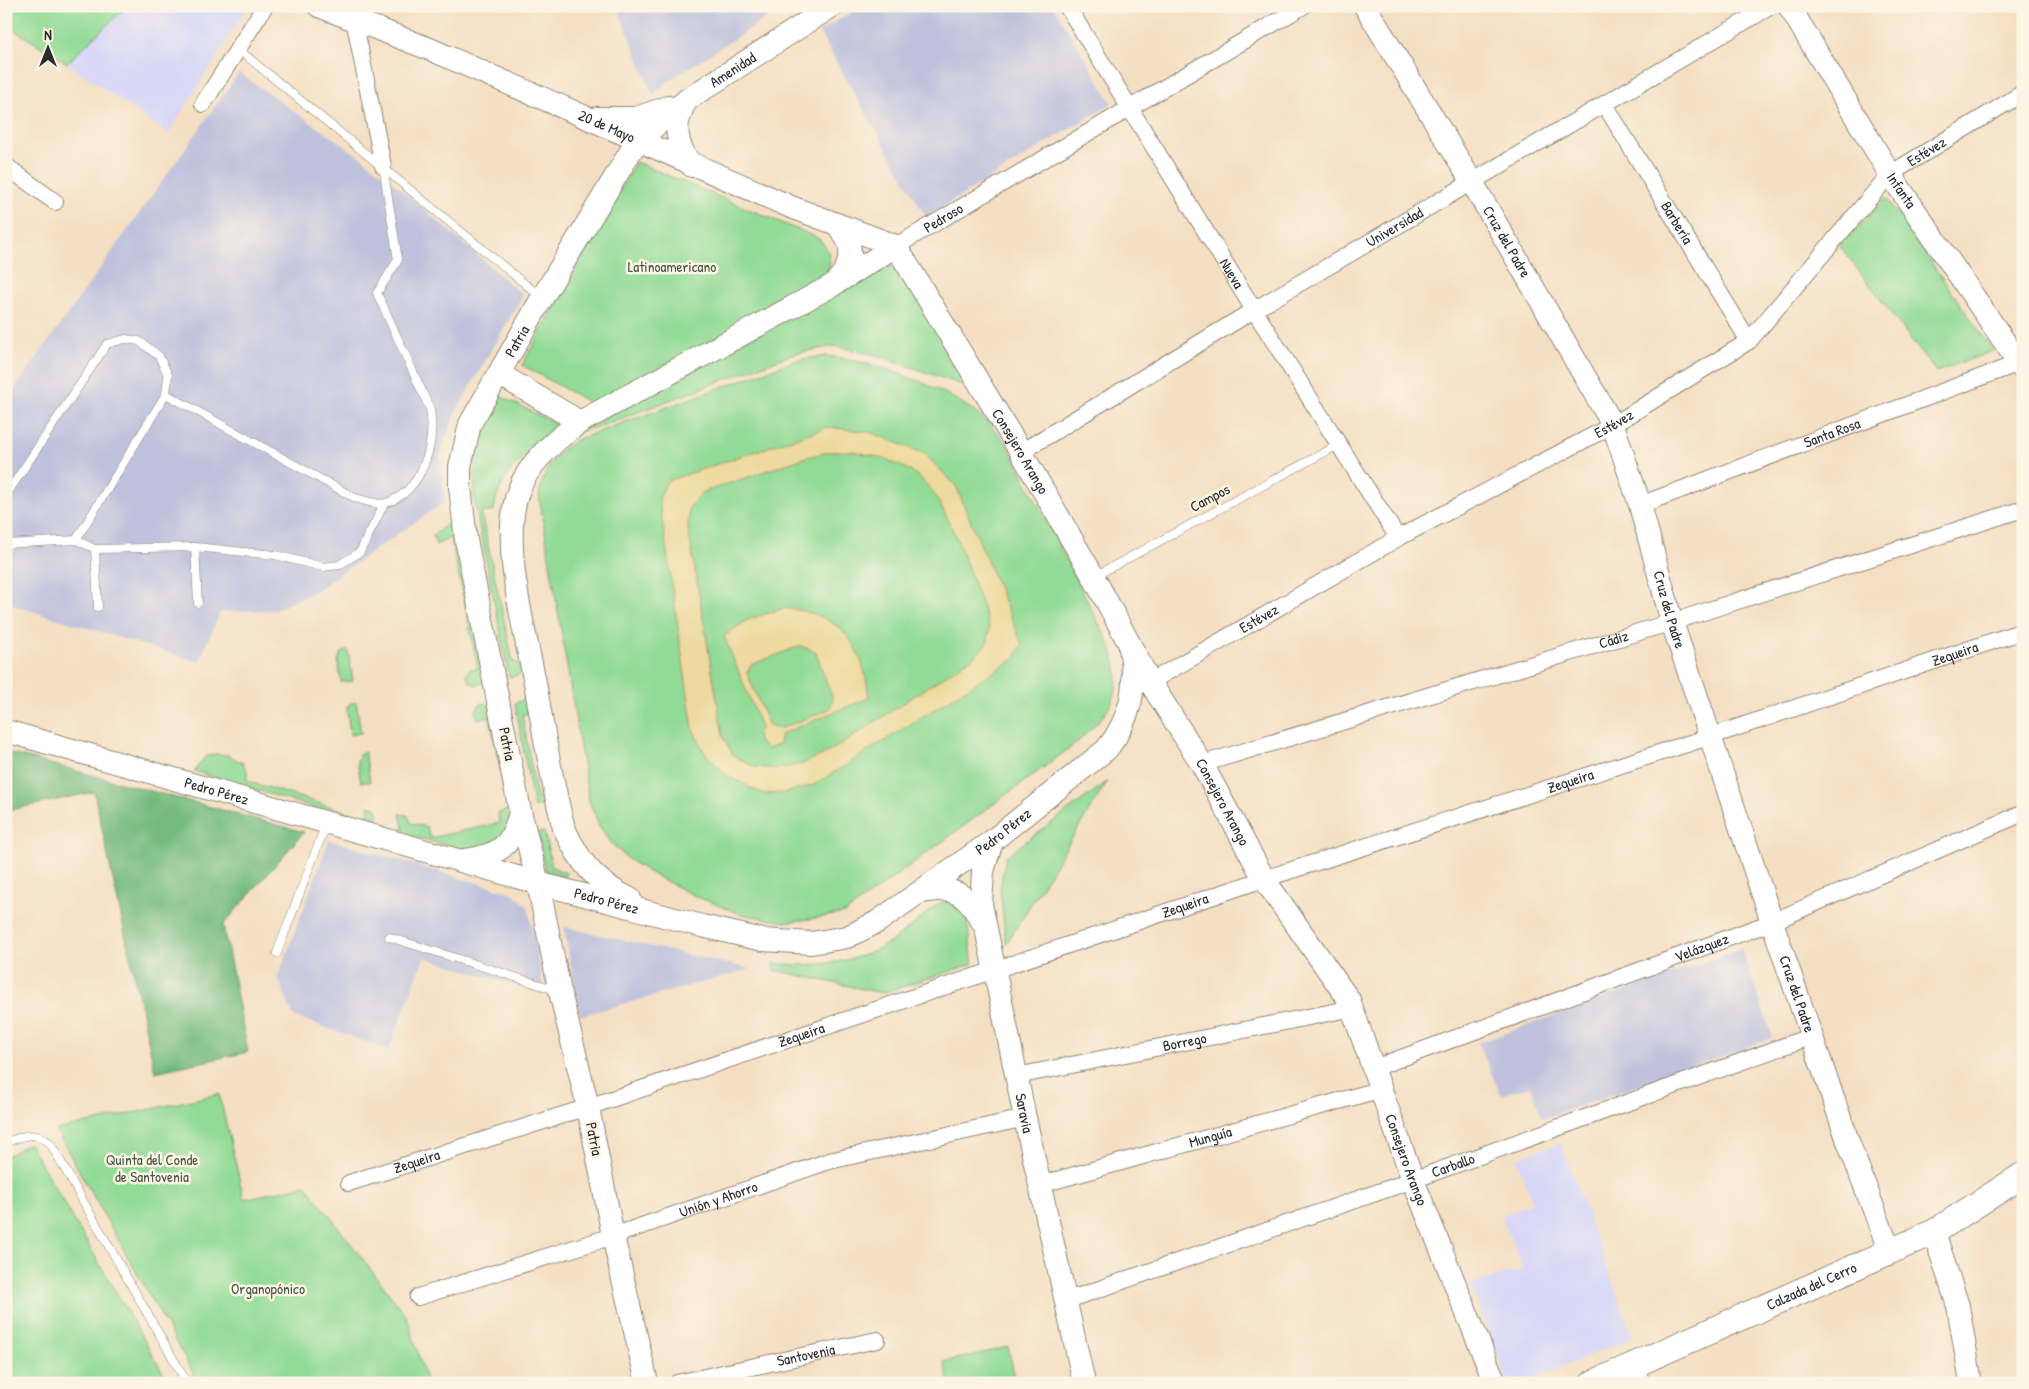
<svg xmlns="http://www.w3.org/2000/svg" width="2029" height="1389" font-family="'Patrick Hand',sans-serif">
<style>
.built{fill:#d7d7f8}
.industrial{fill:#bfc2dd}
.green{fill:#92db96;stroke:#5e8360}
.forest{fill:#75bb7f;stroke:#507355}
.sand{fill:#eeda9e;stroke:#8c8264;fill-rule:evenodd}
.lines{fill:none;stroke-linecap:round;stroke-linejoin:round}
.lane-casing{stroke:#908576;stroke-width:9}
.street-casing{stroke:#908576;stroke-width:18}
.secondary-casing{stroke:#908576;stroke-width:24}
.primary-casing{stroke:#908576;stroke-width:27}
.lane{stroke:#fff;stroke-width:8}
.street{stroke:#fff;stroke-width:16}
.secondary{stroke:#fff;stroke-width:22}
.primary{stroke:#fff;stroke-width:25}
.labels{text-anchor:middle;stroke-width:5;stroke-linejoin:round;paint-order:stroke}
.street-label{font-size:15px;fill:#2b2b2b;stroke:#fcf5e5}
.park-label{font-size:15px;fill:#455746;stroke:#fcf5e5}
</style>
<rect width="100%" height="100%" fill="#fcf5e5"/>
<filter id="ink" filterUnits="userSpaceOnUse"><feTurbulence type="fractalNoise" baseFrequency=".02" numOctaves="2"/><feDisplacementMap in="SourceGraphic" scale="10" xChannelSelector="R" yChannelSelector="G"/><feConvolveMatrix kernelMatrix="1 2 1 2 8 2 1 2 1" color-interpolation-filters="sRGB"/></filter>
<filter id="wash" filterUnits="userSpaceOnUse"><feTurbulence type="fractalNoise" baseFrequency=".0096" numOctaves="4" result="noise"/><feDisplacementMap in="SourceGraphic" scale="20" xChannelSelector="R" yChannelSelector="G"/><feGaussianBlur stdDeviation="1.12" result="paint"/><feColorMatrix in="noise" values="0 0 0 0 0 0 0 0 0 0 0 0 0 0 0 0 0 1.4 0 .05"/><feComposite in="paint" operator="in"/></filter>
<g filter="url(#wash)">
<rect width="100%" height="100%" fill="#f4dfc2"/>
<g class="built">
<polygon points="127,6 236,6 246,10 168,134 67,63"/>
<polygon points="1561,1143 1633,1338 1523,1383 1508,1383 1470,1284 1523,1270 1502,1216 1533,1202 1516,1158"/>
</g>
<g class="industrial">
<polygon points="617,6 785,6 670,80 653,95"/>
<polygon points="862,6 1053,6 1112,103 926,217 819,32"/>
<polygon points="239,73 362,158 401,189 523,295 456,412 440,455 445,502 313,592 275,610 220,612 199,662 9,604 6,612 6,401"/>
<polygon points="329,840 513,893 528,907 545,995 424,957 389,1050 293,1016 278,977"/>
<polygon points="564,927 751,969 580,1016"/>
<polygon points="1741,949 1773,1038 1542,1119 1531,1086 1501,1095 1478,1043"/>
</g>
<g class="green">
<polygon points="6,6 127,6 67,63 6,25"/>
<path d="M 636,162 L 818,238 C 832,251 833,265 823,281 L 592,404 L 522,365 Z"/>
<polygon points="1886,198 1993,351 1936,372 1840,246"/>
<polygon points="889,266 897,269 974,389 877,355 834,346 793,354 598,427 579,431 880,268"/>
<path d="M 826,356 C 877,362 956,389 992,427 C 999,433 1004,441 1009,448 L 1111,647 C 1127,698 1109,712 1074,745 L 845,913 L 811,919 L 784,922 L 741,914 L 695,896 L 652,874 L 629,860 L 612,844 L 599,825 L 589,801 L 539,495 C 546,467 552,456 576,440 L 797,360 Z"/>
<path d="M 498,395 L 561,426 C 533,446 497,474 494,511 L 481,513 L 513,662 L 521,664 L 522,672 L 519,675 L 509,677 L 474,499 C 473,461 482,429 498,395 Z"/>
<polygon points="457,517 485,681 478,685 470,683 466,674 470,669 478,668 451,538 436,545 433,535"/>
<polygon points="348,650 353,681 341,682 338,661 341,653"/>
<polygon points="523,700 527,701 529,713 522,715 537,798 545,797 548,802 545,805 534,808 515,703"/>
<polygon points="356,702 361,733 350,735 347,708 349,704"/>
<polygon points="485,703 490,705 513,810 504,837 470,852 405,834 400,814 408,815 411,823 427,827 430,838 499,823 498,813 508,810 490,717 478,719 475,712 480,704"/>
<polygon points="365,752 370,782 361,782 357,761 360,754"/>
<polygon points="216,754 227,755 243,763 247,772 247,781 363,817 369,813 369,805 376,807 379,817 367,824 194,771 205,757"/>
<polygon points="1107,782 1006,944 1000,889 1006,856"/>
<polygon points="538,832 544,832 552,867 566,873 565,877 545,870"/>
<path d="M 945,902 L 958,904 L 966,915 L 973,964 L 882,993 L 773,970 L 774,963 C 808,967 849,964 880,948 C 901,937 920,918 938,904 Z"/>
<polygon points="219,1094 244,1199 306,1185 407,1317 427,1383 199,1383 56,1130"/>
<polygon points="29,1143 169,1383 6,1383 6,1157"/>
<polygon points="1008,1347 1016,1383 949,1383 944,1362"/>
</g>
<polygon class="forest" points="6,752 304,832 223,925 248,1052 155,1072 94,792 6,811"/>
<g class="sand">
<path d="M 828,427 L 870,432 L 925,454 L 956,486 L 1022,644 L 1014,659 L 814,785 L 783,793 L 763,794 L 726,775 L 704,752 L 693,729 L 659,499 L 667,481 ZM 852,451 C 876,456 899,462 919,477 C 947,498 975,589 989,625 L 988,642 L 976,655 L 831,751 L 802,764 L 777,769 L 754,767 L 733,755 L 723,736 L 688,529 L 689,508 L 701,493 L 807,457 L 828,452 Z"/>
<path d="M 785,608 C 842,614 863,643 869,698 L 781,734 L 779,744 L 768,749 L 758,742 L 757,734 L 761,727 L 724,636 L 749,619 ZM 800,646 L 815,651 L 833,699 L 830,709 L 779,729 L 768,724 L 747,673 L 751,665 Z"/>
</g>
</g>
<g filter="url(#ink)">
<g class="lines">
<defs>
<g id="lane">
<polyline points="239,50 541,297"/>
<path d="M 166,394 L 355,498 C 364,500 378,506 386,503 C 423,491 436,443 430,409 L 377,293 L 398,260 L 383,166"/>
<polyline points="6,495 107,344 125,339 139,341 159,356 168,375 166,394 76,540"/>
<polyline points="6,544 76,540 95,549 195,547 275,555 323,567 339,565 360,552 384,504"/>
<polyline points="195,547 198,603"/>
<polyline points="95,549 98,607"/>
<polyline points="1095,576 1340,444"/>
<polyline points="389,937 556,990"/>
<polyline points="277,953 326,824"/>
<path d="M 6,1142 C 25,1136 33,1130 50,1143 L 187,1383"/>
</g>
<g id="street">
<path id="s1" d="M 1067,6 L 1254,310 L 1398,538"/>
<polyline points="354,19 383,166"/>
<polyline points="203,104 265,6"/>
<path id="s2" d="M 1605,105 L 1749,341"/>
<polyline points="6,166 55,202"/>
<path id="s3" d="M 896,246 L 1303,6"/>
<path id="s4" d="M 1021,452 L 1254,310 L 1771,6"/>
<path id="s5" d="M 1640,505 L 2019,363"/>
<path id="s6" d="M 1150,682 L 1398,538 L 1613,425 L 1749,341 L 1890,174 L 2023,93"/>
<path id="s7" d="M 1202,764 L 1672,622 L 2023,509"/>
<path id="s8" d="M 1374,1068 L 1772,922 L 2023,813"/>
<path id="s9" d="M 1017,1076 L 1353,1008"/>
<path id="s10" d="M 349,1183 L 588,1107 L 1264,879 L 1712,736 L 2023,631"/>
<path id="s11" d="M 1039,1185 L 1382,1089"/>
<path id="s12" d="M 418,1297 L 613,1236 L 829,1161 L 1025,1118"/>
<path id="s13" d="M 1065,1301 L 1413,1180 L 1812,1036"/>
<polyline points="1635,1365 1642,1383"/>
<path id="s14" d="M 677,1383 L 877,1340"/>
</g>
<g id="secondary">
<path id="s15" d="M 319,6 L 432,50 L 791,207 L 896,246"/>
<path id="s16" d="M 1365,6 L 1472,182 L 1613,425 L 1640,505 L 1672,622 L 1772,922 L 1849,1144 L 1890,1252"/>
<path id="s17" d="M 1789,6 L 1890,174 L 2023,369"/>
<path d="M 687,100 C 672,123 675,144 692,166"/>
<polyline points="597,118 636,118 668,107"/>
<path id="s18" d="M 896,246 L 1021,452 L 1093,576 L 1150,682 L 1202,764 L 1264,879 L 1349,1000 L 1413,1180 L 1495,1383"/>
<path d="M 836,282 C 853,263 856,247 838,226"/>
<polyline points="499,374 580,422"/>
<path id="s19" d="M 6,731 L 538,883 L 702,926 L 763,940 L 811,943 L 847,937 L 877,922 L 992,841 L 1107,749 C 1131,718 1138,687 1130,648"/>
<path id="s20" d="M 992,841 L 983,871 L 981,904 L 1025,1118 L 1084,1383"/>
<path d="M 465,860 C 500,855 512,846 520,812"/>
<path d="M 922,892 C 956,885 967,895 983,923"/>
<path d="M 630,899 C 595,882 580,863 564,828 C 551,781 544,732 535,683 C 525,630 500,544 518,492 C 528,463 555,440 580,422 L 833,285 L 896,246"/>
<polyline points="1934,1232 1958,1306 1971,1383"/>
<path id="s21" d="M 647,1383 L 613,1236 L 588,1107 L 560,992 L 538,883 L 520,811 L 466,540 L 460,487 L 460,467 L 470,424 L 542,298 L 637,141 L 688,99 L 832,6"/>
</g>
<g id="primary">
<path id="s22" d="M 1593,1383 L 1934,1232 L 2023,1175"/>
</g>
</defs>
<use href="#lane" class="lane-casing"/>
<use href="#street" class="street-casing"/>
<use href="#secondary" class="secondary-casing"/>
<use href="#primary" class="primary-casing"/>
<use href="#lane" class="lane"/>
<use href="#street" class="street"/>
<use href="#secondary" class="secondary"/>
<use href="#primary" class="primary"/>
</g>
</g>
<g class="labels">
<g class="street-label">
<text dy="5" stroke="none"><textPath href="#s21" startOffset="1428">Amenidad</textPath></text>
<text dy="5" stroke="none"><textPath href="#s15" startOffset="312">20 de Mayo</textPath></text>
<text dy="5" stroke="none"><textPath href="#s6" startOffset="951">Estévez</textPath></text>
<text dy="5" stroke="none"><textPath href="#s17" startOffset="216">Infanta</textPath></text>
<text dy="5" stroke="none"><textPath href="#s3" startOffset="55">Pedroso</textPath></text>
<text dy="5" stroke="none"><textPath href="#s2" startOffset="138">Barbería</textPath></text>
<text dy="5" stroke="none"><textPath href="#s4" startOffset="436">Universidad</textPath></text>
<text dy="5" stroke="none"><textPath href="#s16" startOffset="275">Cruz del Padre</textPath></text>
<text dy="5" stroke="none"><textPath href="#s1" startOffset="314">Nueva</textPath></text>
<text dy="5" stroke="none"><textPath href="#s21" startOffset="1075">Patria</textPath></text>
<text dy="5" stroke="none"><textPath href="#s6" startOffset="531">Estévez</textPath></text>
<text dy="5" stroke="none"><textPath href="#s5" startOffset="205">Santa Rosa</textPath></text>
<text dy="5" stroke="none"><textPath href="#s18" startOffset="240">Consejero Arango</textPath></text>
<text transform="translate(1210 498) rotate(-28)" y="5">Campos</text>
<text dy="5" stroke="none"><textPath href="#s16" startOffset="680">Cruz del Padre</textPath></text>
<text dy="5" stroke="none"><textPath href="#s6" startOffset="126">Estévez</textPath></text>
<text dy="5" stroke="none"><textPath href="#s7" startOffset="430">Cádiz</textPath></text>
<text dy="5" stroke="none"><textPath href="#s10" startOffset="1691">Zequeira</textPath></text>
<text transform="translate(507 744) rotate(79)" y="5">Patria</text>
<text dy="5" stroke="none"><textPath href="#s10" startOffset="1286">Zequeira</textPath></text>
<text dy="5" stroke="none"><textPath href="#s19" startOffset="219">Pedro Pérez</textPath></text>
<text dy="5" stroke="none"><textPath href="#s18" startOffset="645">Consejero Arango</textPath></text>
<text dy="5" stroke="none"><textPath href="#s19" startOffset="1059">Pedro Pérez</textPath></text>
<text dy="5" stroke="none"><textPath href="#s19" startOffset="624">Pedro Pérez</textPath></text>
<text dy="5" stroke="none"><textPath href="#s10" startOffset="881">Zequeira</textPath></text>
<text dy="5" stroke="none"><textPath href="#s8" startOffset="349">Velázquez</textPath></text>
<text dy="5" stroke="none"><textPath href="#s16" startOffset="1085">Cruz del Padre</textPath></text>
<text dy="5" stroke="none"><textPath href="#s10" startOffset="476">Zequeira</textPath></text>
<text dy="5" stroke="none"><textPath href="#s9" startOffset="171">Borrego</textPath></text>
<text dy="5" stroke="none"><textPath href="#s20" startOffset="278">Saravia</textPath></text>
<text dy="5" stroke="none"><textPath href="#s11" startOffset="178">Munguía</textPath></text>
<text transform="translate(594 1139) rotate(79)" y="5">Patria</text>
<text dy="5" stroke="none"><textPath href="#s18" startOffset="1050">Consejero Arango</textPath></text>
<text dy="5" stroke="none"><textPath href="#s10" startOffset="71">Zequeira</textPath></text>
<text dy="5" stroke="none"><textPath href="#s13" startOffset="411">Carballo</textPath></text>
<text dy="5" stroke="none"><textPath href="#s12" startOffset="316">Unión y Ahorro</textPath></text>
<text dy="5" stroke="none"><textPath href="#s22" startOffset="239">Calzada del Cerro</textPath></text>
<text dy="5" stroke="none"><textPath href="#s14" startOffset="132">Santovenia</textPath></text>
</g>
<g class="park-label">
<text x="672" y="272">Latinoamericano</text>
<text x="152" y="1165">Quinta del Conde<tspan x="152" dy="17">de Santovenia</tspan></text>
<text x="268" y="1294">Organopónico</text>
</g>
</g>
<rect width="2029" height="1389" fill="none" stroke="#fcf5e5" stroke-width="25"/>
<g transform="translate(48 48)" stroke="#fcf5e5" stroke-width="4" paint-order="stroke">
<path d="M0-4L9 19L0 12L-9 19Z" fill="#2b2b2b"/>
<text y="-8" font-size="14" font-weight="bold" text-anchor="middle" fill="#2b2b2b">N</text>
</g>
</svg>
